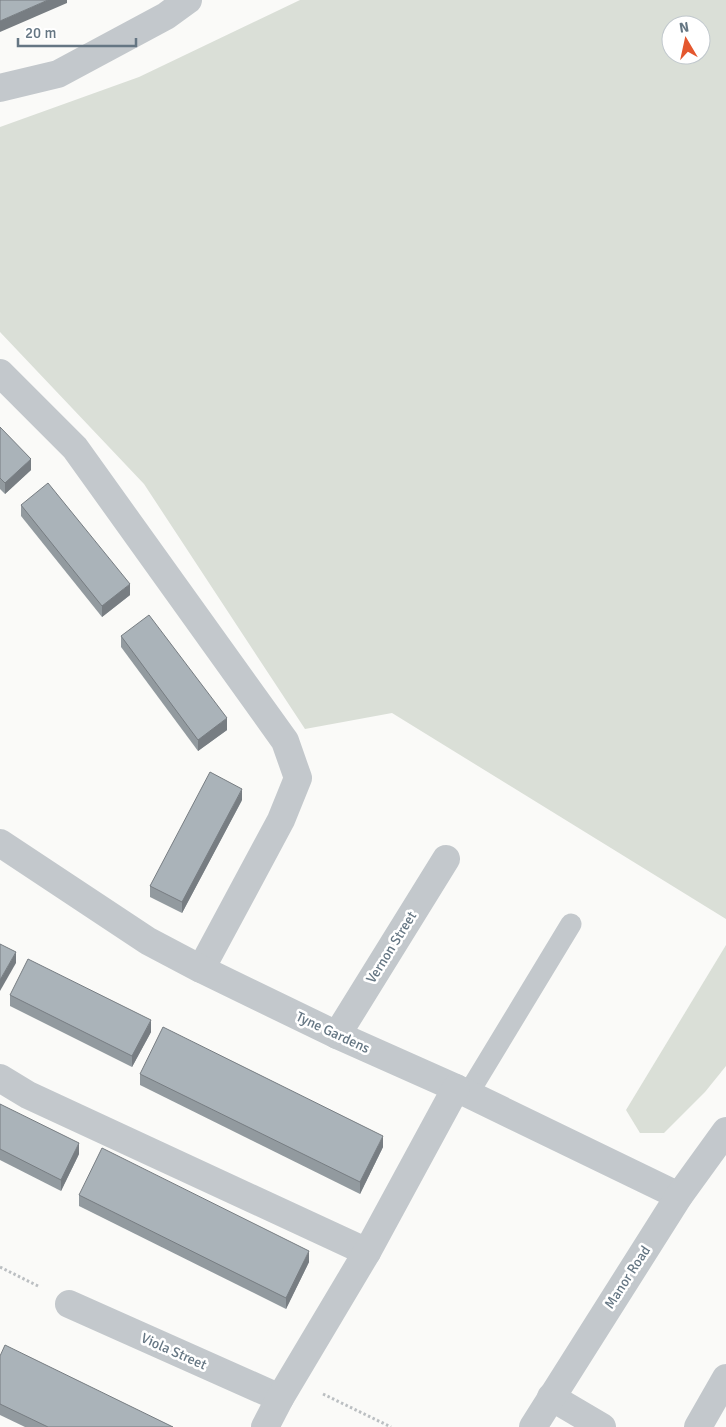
<svg xmlns="http://www.w3.org/2000/svg" width="726" height="1427" font-family="Signika,sans-serif">
<style>
.green{fill:#dadfd7;fill-rule:evenodd}
.lines{fill:none;stroke-linecap:round;stroke-linejoin:round}
.path{stroke:#bbbfc2;stroke-width:3;stroke-dasharray:2.5 2.5;stroke-linecap:butt}
.lane{stroke:#c3c8cc;stroke-width:21}
.street{stroke:#c3c8cc;stroke-width:28}
.wall{fill:#929a9f}
.shaded-wall{fill:#777d82}
.building{fill:#aab3b9;stroke:#777d82}
.labels{text-anchor:middle;stroke-width:5;stroke-linejoin:round;paint-order:stroke}
.street-label{font-size:14px;fill:#657683;stroke:#fff}
</style>
<rect width="100%" height="100%" fill="#fafaf8"/>
<g class="green">
<path d="M 300,0 L 726,0 L 726,919 L 392,713 L 305,729 L 144,484 L 0,332 L 0,127 L 139,77 ZM 671,25 L 701,25 L 701,55 L 671,55 Z"/>
<polygon points="726,945 726,1066 705,1092 664,1133 640,1133 626,1110"/>
</g>
<g class="lines">
<g class="path">
<polyline points="0,1267 40,1287"/>
<polyline points="323,1394 391,1427"/>
</g>
<polyline class="lane" points="468,1094 571,924"/>
<g class="street">
<polyline points="0,88 58,74 166,16 188,0"/>
<polyline points="0,373 75,448 285,741 298,778 281,820 201,969"/>
<polyline points="0,843 148,941 201,969 337,1035 456,1088 679,1196"/>
<polyline points="337,1035 446,859"/>
<polyline points="0,1078 28,1095 367,1252"/>
<polyline points="69,1304 280,1398"/>
<polyline points="551,1397 602,1427"/>
<polyline points="265,1427 280,1398 367,1252 456,1088"/>
<polyline points="533,1427 679,1196 726,1131"/>
<polyline points="698,1427 726,1378"/>
</g>
</g>
<g class="wall">
<polygon points="0,427 31,470 5,494 0,489"/>
<polygon points="21,505 130,595 102,617 21,516"/>
<polygon points="121,636 227,730 198,751 121,647"/>
<polygon points="242,800 182,913 150,897 150,886"/>
<polygon points="10,995 151,1032 132,1067 10,1006"/>
<polygon points="140,1074 383,1147 360,1194 140,1085"/>
<polygon points="0,1104 79,1154 61,1191 0,1160"/>
<polygon points="79,1195 309,1262 286,1309 79,1206"/>
<polygon points="0,1356 173,1427 25,1427 0,1415"/>
</g>
<g class="shaded-wall">
<polygon points="48,0 67,0 67,3 0,32 0,21"/>
<polygon points="31,459 31,470 5,494 5,483"/>
<polygon points="130,584 130,595 102,617 102,606"/>
<polygon points="227,718 227,730 198,751 198,740"/>
<polygon points="242,789 242,800 182,913 182,902"/>
<polygon points="16,952 16,963 0,991 0,980"/>
<polygon points="151,1020 151,1032 132,1067 132,1056"/>
<polygon points="383,1136 383,1147 360,1194 360,1182"/>
<polygon points="79,1143 79,1154 61,1191 61,1180"/>
<polygon points="309,1251 309,1262 286,1309 286,1298"/>
</g>
<g class="building">
<polygon points="0,0 48,0 0,21"/>
<polygon points="0,427 31,459 5,483 0,478"/>
<polygon points="48,483 130,584 102,606 21,505"/>
<polygon points="149,615 227,718 198,740 121,636"/>
<polygon points="210,772 242,789 182,902 150,886"/>
<polygon points="0,944 16,952 0,980"/>
<polygon points="28,959 151,1020 132,1056 10,995"/>
<polygon points="163,1027 383,1136 360,1182 140,1074"/>
<polygon points="0,1104 79,1143 61,1180 0,1149"/>
<polygon points="102,1148 309,1251 286,1298 79,1195"/>
<polygon points="5,1345 173,1427 48,1427 0,1404 0,1356"/>
</g>
<g class="labels">
<g class="street-label">
<text transform="translate(391 947) rotate(-58)" y="5">Vernon Street</text>
<text transform="translate(333 1032) rotate(25)" y="5">Tyne Gardens</text>
<text transform="translate(627 1277) rotate(-57)" y="5">Manor Road</text>
<text transform="translate(174 1351) rotate(24)" y="5">Viola Street</text>
</g>
</g>
<g transform="translate(686 40) rotate(351)"><circle r="24" fill="#ffffff" stroke="#c1c8cd"/>
<path d="M0-4L9 19L0 12L-9 19Z" fill="#e4572e"/>
<text y="-8" font-size="14" font-weight="bold" text-anchor="middle" fill="#657683">N</text>
</g>
<path d="M18 38v8h118v-8" fill="none" stroke="#657683" stroke-width="2.5"/>
<text x="25" y="38" font-size="15" fill="#657683" stroke="#ffffff" stroke-width="4" paint-order="stroke">20 m</text>
</svg>
